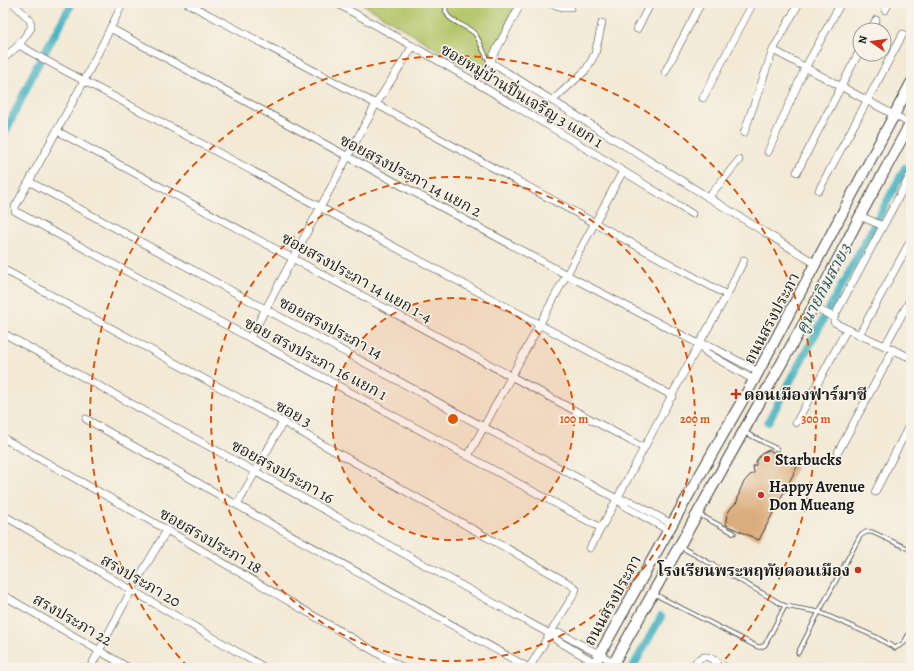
<svg xmlns="http://www.w3.org/2000/svg" width="914" height="671" font-family="Alegreya,'Noto Serif Thai',serif">
<style>
.green{fill:#b3c568;stroke:#687042}
.lines{fill:none;stroke-linecap:round;stroke-linejoin:round}
.canal{stroke:#44b2c1;stroke-width:8}
.building{fill:#dbad7b}
.service-casing{stroke:#3c3b38;stroke-width:5}
.minor-casing{stroke:#3c3b38;stroke-width:8}
.secondary-casing{stroke:#3c3b38;stroke-width:12}
.service{stroke:#fff;stroke-width:3.5}
.minor{stroke:#fff;stroke-width:7}
.secondary{stroke:#fff;stroke-width:10}
.ring{fill:none;stroke:#de560d;stroke-width:2;stroke-dasharray:7 5}
.poi-dot{fill:#c8321e;stroke:#f7f3e8;stroke-width:1.5}
.labels{text-anchor:middle;stroke-width:3.5;stroke-linejoin:round;paint-order:stroke}
.street-label{font-size:16px;fill:#1c1c1c;stroke:#f7f3e8}
.poi-label{font-size:16px;font-weight:bold;fill:#1c1c1c;stroke:#f7f3e8;text-anchor:start}
.water-label{font-size:17px;font-style:italic;fill:#2c585e;stroke:#f7f3e8}
.centre{fill:#de560d;stroke:#f7f3e8;stroke-width:2}
.ring-label{font-size:12px;text-anchor:middle;font-weight:bold;fill:#de560d;stroke:#f7f3e8;stroke-width:3.5;stroke-linejoin:round;paint-order:stroke}
</style>
<rect width="100%" height="100%" fill="#f7f3e8"/>
<filter id="ink" filterUnits="userSpaceOnUse"><feTurbulence type="fractalNoise" baseFrequency=".025" numOctaves="2"/><feDisplacementMap in="SourceGraphic" scale="8" xChannelSelector="R" yChannelSelector="G"/><feConvolveMatrix kernelMatrix="1 2 1 2 8 2 1 2 1" color-interpolation-filters="sRGB"/></filter>
<filter id="wash" filterUnits="userSpaceOnUse"><feTurbulence type="fractalNoise" baseFrequency=".012" numOctaves="4" result="noise"/><feDisplacementMap in="SourceGraphic" scale="16" xChannelSelector="R" yChannelSelector="G"/><feGaussianBlur stdDeviation="0.9" result="paint"/><feColorMatrix in="noise" values="0 0 0 0 0 0 0 0 0 0 0 0 0 0 0 0 0 1.4 0 .05"/><feComposite in="paint" operator="in"/></filter>
<g filter="url(#wash)">
<rect width="100%" height="100%" fill="#f3e9d5"/>
<polygon class="green" points="361,3 518,3 481,76"/>
<g class="lines">
<g class="canal">
<polyline points="3,137 36,68 72,3"/>
<polyline points="768,422 905,168"/>
<polyline points="632,668 661,617"/>
</g>
</g>
<g id="blocks">
<polygon class="building" points="769,450 798,465 759,540 726,525 726,520 727,514 731,508 737,502 740,490 744,482 750,475 754,473 753,466 756,465 756,461 762,453"/>
</g>
</g>
<g filter="url(#ink)">
<use href="#blocks" fill-opacity="0" stroke="#3c3b38" stroke-width="1"/>
<g class="lines">
<defs>
<g id="service">
<path d="M 447,3 C 439,21 467,24 475,34 C 481,42 483,53 490,62"/>
<polyline points="744,432 777,449"/>
<polyline points="698,514 734,533"/>
<polyline points="654,594 758,647 761,647 765,645 785,606 681,547"/>
<polyline points="785,606 819,612 860,536 866,532 872,532 911,550"/>
<polyline points="798,653 819,612 876,637 895,648 904,643 911,630"/>
</g>
<g id="minor">
<polyline points="123,3 84,81 15,207 15,211 601,528"/>
<polyline points="187,3 376,104 727,295"/>
<path d="M 336,3 C 457,70 576,141 692,214"/>
<polyline points="521,3 490,62 816,264"/>
<polyline points="549,3 562,7 571,7"/>
<polyline points="885,10 889,3"/>
<polyline points="110,28 567,275 699,344 710,346 759,372"/>
<polyline points="637,29 651,3"/>
<polyline points="870,30 876,20"/>
<polyline points="19,45 45,60 673,396"/>
<polyline points="773,50 911,124"/>
<polyline points="3,59 19,45 31,28 31,24 29,19 13,3"/>
<polyline points="665,72 701,3"/>
<polyline points="703,98 753,3"/>
<polyline points="552,101 586,70 595,54 602,23"/>
<polyline points="57,131 644,448"/>
<polyline points="744,133 773,50 799,3"/>
<polyline points="768,152 805,68 841,3"/>
<polyline points="797,172 860,50"/>
<polyline points="30,182 617,499 626,507 668,530"/>
<polyline points="819,190 903,34"/>
<polyline points="708,198 739,160"/>
<polyline points="860,216 883,226"/>
<polyline points="3,269 283,422 570,584 576,589 574,594 529,668"/>
<polyline points="813,307 834,317 834,322 847,329 907,356"/>
<polyline points="834,317 911,174"/>
<polyline points="3,333 550,634 555,639 604,668"/>
<polyline points="859,335 911,240"/>
<polyline points="250,338 376,104 413,46"/>
<polyline points="699,344 707,353 754,380"/>
<polyline points="885,346 911,298"/>
<polyline points="86,419 237,505 529,668"/>
<polyline points="796,423 847,329"/>
<polyline points="3,438 167,530 403,668"/>
<polyline points="838,452 893,350"/>
<polyline points="468,456 623,171"/>
<polyline points="875,492 911,422"/>
<polyline points="618,499 630,501 672,524"/>
<polyline points="237,505 283,422"/>
<polyline points="3,515 265,668"/>
<polyline points="590,548 617,499 699,344 727,295 744,260"/>
<polyline points="3,595 129,668"/>
<polyline points="550,634 560,633 615,663"/>
<polyline points="90,668 131,591 167,530"/>
<path d="M 692,668 C 703,648 712,659 727,668"/>
</g>
<g id="secondary">
<polyline points="592,668 672,524 754,380 911,83"/>
<polyline points="611,668 813,307 860,216 911,122"/>
</g>
</defs>
<use href="#service" class="service-casing"/>
<use href="#minor" class="minor-casing"/>
<use href="#secondary" class="secondary-casing"/>
<use href="#service" class="service"/>
<use href="#minor" class="minor"/>
<use href="#secondary" class="secondary"/>
</g>
</g>
<circle cx="453" cy="419" r="121" fill="#de560d" fill-opacity=".12"/>
<g class="ring">
<circle cx="453" cy="419" r="121"/>
<circle cx="453" cy="419" r="242"/>
<path d="M188 667A363 363 0 1 1 718 667"/>
</g>
<g class="poi-dot">
<path d="M734 388h4v4h4v4h-4v4h-4v-4h-4v-4h4z"/>
<circle cx="767" cy="459" r="4"/>
<circle cx="761" cy="495" r="4"/>
<circle cx="858" cy="570" r="4"/>
</g>
<g class="labels">
<g class="street-label">
<text transform="translate(522 95) rotate(31)" y="6">ซอยหมู่บ้านปิ่นเจริญ 3 แยก 1</text>
<text transform="translate(411 175) rotate(28)" y="6">ซอยสรงประภา 14 แยก 2</text>
<text transform="translate(357 277) rotate(29)" y="6">ซอยสรงประภา 14 แยก 1-4</text>
<text transform="translate(771 318) rotate(-62)" y="6">ถนนสรงประภา</text>
<text transform="translate(331 327) rotate(28)" y="6">ซอยสรงประภา 14</text>
<text transform="translate(316 358) rotate(28)" y="6">ซอย สรงประภา 16 แยก 1</text>
<text transform="translate(294 413) rotate(29)" y="6">ซอย 3</text>
<text transform="translate(283 471) rotate(29)" y="6">ซอยสรงประภา 16</text>
<text transform="translate(211 540) rotate(30)" y="6">ซอยสรงประภา 18</text>
<text transform="translate(141 580) rotate(30)" y="6">สรงประภา 20</text>
<text transform="translate(612 600) rotate(-61)" y="6">ถนนสรงประภา</text>
<text transform="translate(73 619) rotate(30)" y="6">สรงประภา 22</text>
</g>
<g class="poi-label">
<text x="744" y="400">ดอนเมืองฟาร์มาซี</text>
<text x="775" y="465">Starbucks</text>
<text x="769" y="492">Happy Avenue<tspan x="769" dy="18">Don Mueang</tspan></text>
<text x="850" y="576" text-anchor="end">โรงเรียนพระหฤทัยดอนเมือง</text>
</g>
<g class="water-label">
<text transform="translate(823 288) rotate(-62)" y="6">คูนายกิมสาย 3</text>
</g>
</g>
<circle cx="453" cy="419" r="6" class="centre"/>
<g class="ring-label">
<text x="574" y="423">100 m</text>
<text x="695" y="423">200 m</text>
<text x="816" y="423">300 m</text>
</g>
<rect width="914" height="671" fill="none" stroke="#f7f3e8" stroke-width="16"/>
<g transform="translate(872 42) rotate(283)"><circle r="19" fill="#f7f3e8" stroke="#9f9d96"/>
<path d="M0-3L7 15L0 10L-7 15Z" fill="#c8321e"/>
<text y="-6" font-size="11" font-weight="bold" text-anchor="middle" fill="#1c1c1c">N</text>
</g>
</svg>
